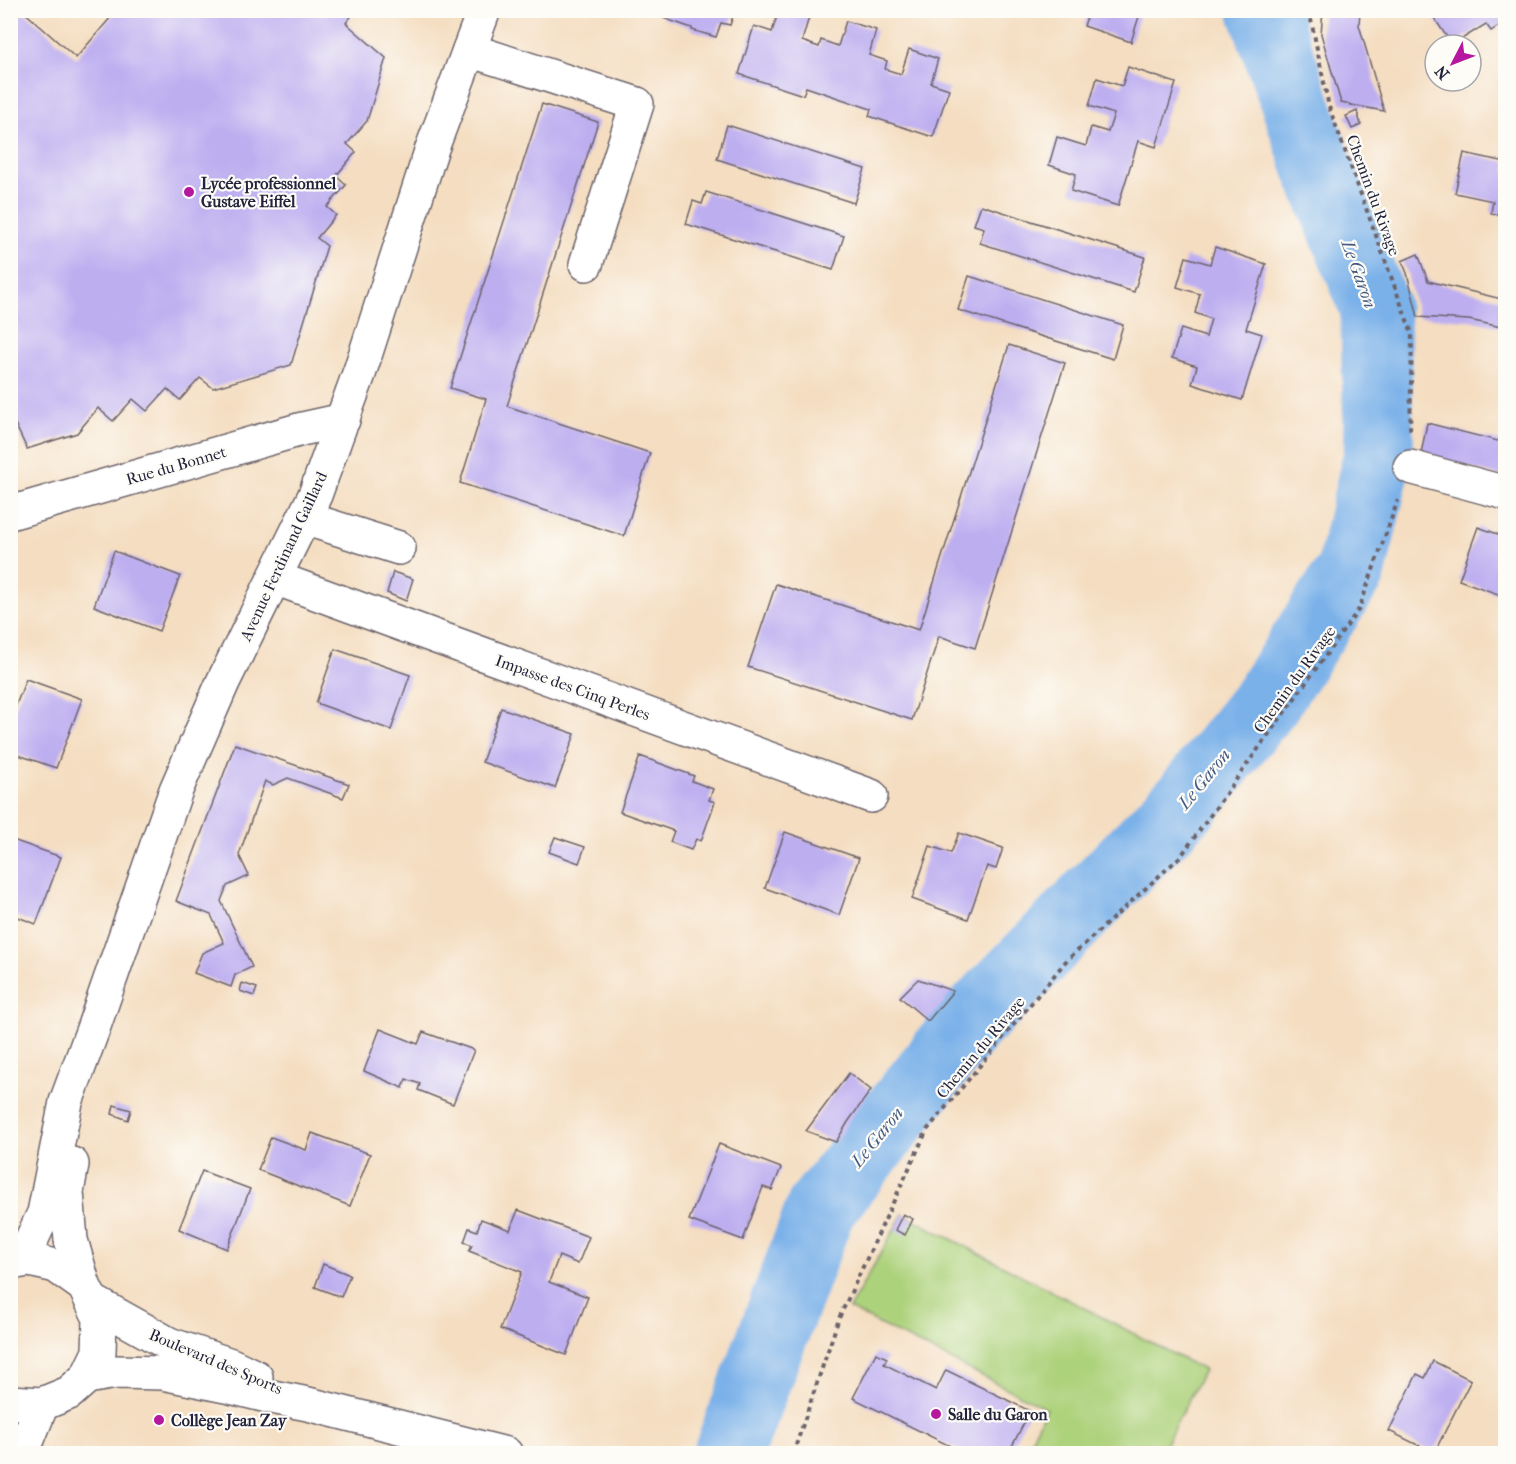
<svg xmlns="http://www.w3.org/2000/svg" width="1516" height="1464" font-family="'IM FELL French Canon',serif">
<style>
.green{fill:#add27b;stroke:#687a5b;stroke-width:1.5}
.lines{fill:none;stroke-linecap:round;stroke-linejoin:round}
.river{stroke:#7ab1e9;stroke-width:70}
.building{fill:#bdaef0}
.minor-casing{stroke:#6c636a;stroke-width:36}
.path{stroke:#6c636a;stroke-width:4;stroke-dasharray:4.5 4.5;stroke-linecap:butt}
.minor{stroke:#fff;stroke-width:33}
.poi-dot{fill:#b5179e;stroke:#fdfcf7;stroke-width:2}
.labels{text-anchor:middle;stroke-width:4.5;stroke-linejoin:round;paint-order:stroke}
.poi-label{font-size:16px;font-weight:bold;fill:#22223b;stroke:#fdfcf7;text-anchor:start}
.street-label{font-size:16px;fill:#22223b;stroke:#fdfcf7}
.water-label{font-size:18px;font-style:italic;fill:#455b81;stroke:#fdfcf7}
</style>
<rect width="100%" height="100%" fill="#fdfcf7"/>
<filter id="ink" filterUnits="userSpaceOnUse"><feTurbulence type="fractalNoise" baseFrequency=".0167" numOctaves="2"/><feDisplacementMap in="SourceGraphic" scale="12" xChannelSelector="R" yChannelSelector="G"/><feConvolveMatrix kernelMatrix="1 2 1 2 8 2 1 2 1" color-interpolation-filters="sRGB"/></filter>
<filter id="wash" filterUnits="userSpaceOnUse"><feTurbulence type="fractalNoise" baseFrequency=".008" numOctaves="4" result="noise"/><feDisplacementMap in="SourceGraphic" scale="24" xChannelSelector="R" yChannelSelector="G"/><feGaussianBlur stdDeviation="1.35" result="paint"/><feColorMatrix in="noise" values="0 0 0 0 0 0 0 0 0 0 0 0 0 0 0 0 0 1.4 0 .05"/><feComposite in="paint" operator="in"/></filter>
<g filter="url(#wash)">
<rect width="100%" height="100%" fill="#f4ddc0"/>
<polygon class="green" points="903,1214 1204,1370 1161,1453 1025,1453 1046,1408 849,1309"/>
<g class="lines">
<polyline class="river" points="728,1454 821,1208 966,1027 1186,802 1267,700 1351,571 1379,452 1375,308 1318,167 1263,10"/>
</g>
<g id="blocks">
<g class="building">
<polygon points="10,10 22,10 76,58 117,10 356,10 346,23 386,58 367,121 347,144 356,152 336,176 346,185 327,207 336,215 317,238 327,246 291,365 213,388 200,378 180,400 167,389 147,411 133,399 113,421 98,408 77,433 27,449 10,413"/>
<polygon points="665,10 735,10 730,25 721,23 716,37 692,30 692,28 663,18"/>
<polygon points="779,10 787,10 809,17 802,41 819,47 821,40 838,46 846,21 876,30 869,55 887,61 885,69 901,74 909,49 938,59 931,83 949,89 933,137 869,116 871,109 806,87 803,95 739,74 754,26 772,32"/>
<polygon points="1089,10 1141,10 1131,42 1084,26"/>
<polygon points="1323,10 1360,10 1359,25 1384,111 1341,103 1321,34"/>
<polygon points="1429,10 1506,10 1506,21 1491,31 1486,24 1452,45"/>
<polygon points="1128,67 1176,83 1156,147 1138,141 1118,206 1071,191 1076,174 1049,165 1057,137 1086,146 1091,127 1108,132 1114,114 1089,106 1097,78 1122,86"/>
<polygon points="542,104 598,122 507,406 650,453 624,536 460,483 486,399 450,388"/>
<polygon points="1357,111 1361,125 1352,129 1346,116"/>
<polygon points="727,125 865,169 854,203 717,159"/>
<polygon points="1464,153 1506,162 1506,216 1491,213 1493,201 1455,193"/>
<polygon points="706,192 844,236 833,270 686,224 693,201 702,204"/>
<polygon points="981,205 1145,257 1134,292 980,243 984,228 974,225"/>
<polygon points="1215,247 1266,264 1246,329 1262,334 1242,400 1192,384 1197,366 1172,358 1181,329 1206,337 1211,319 1195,313 1200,294 1177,287 1186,257 1210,264"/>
<polygon points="1418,254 1428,281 1506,300 1506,328 1469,320 1418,317 1407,273 1402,261"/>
<polygon points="969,276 1123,325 1113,359 958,310"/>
<polygon points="1009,345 1065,363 975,648 939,636 912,720 748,667 776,584 919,630"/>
<polygon points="1427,423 1506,443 1506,478 1421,454"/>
<polygon points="1478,527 1506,537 1506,597 1459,580"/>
<polygon points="114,551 180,576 159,631 94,606"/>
<polygon points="393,572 413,579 406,601 387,593"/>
<polygon points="335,649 410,675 391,730 316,703"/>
<polygon points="26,679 82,699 56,768 10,752 10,721"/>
<polygon points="501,708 575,734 555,788 482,762"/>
<polygon points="235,744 349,784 343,798 288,778 273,785 265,781 239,855 249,876 227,886 221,901 252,967 235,975 231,987 194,973 202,953 224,943 211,915 176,901"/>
<polygon points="640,756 694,776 692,781 713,789 709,800 715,802 701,841 696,839 691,850 670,842 674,831 620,812"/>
<polygon points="785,832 859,858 839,915 765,888"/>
<polygon points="959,833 1003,848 996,869 987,866 968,919 912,899 930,846 951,853"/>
<polygon points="555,837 585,847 579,863 549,852"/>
<polygon points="10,839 61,857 36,924 10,914"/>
<polygon points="918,979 953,991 928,1021 900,997"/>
<polygon points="242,983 257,988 254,996 240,991"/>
<polygon points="380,1029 418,1044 423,1032 474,1050 453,1104 418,1090 420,1084 406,1079 403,1088 364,1071"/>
<polygon points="849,1073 871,1090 848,1122 836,1142 806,1131"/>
<polygon points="114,1105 131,1110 128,1120 112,1114"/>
<polygon points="312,1133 370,1154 350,1206 258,1170 271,1137 306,1150"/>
<polygon points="719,1144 781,1168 772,1190 763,1187 743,1240 689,1220"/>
<polygon points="202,1171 250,1189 227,1249 179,1229"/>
<polygon points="518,1210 589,1237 578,1264 559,1256 549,1282 588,1297 566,1355 500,1329 522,1272 469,1251 472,1245 464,1242 469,1228 477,1231 481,1219 510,1230"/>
<polygon points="903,1214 913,1219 905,1235 895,1230"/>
<polygon points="323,1264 350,1275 341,1297 315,1287"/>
<polygon points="876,1353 887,1358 884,1364 936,1390 946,1370 1030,1411 1008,1454 966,1454 853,1398"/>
<polygon points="1433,1361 1471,1380 1434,1453 1389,1431 1417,1374 1425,1378"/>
</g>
</g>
</g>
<g filter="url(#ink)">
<use href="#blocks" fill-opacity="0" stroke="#6c636a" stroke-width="1.5"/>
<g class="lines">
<defs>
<g id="minor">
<polyline points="469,50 637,104 586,264"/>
<polyline points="1410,467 1506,493"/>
<polyline points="10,513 302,429 343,420"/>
<polyline points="304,518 399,548"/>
<polyline points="275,578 871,796"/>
<polyline points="72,1164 67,1192 71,1240 84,1286"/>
<polyline points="12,1262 30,1243 44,1213 66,1102 93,1029 176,790 223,682 315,495 360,371 431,151 484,10"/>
<polyline points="10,1263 29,1260 56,1266 84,1286 100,1318 99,1352 87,1377 69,1393 42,1404 10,1402"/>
<polyline points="92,1301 169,1344 231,1365 256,1377"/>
<polyline points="87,1377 116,1372 163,1373 226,1386 267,1396 308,1404 506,1454"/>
<polyline points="22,1454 42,1404"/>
</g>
</defs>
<use href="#minor" class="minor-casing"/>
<g class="path">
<polyline points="1309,10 1329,107 1412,334 1410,432"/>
<polyline points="793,1454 839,1318 927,1130 1066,961 1181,856 1359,609 1398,500"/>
</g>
<use href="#minor" class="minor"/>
</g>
</g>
<g class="poi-dot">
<circle cx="189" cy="192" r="6"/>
<circle cx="936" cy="1414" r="6"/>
<circle cx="159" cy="1420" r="6"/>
</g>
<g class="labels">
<g class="poi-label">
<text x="201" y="189">Lycée professionnel<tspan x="201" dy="18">Gustave Eiffel</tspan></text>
<text x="948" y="1420">Salle du Garon</text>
<text x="171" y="1426">Collège Jean Zay</text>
</g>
<g class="street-label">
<text transform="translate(1374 195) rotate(70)" y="6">Chemin du Rivage</text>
<text transform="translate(176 465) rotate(-16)" y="6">Rue du Bonnet</text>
<text transform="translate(283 556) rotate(-65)" y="6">Avenue Ferdinand Gaillard</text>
<text transform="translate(1294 679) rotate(-54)" y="6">Chemin du Rivage</text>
<text transform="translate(573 687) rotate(20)" y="6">Impasse des Cinq Perles</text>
<text transform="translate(980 1047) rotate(-50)" y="6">Chemin du Rivage</text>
<text transform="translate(216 1361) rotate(23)" y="6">Boulevard des Sports</text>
</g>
<g class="water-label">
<text transform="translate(1359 274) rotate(70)" y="6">Le Garon</text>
<text transform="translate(1204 779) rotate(-51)" y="6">Le Garon</text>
<text transform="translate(877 1137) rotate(-51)" y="6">Le Garon</text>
</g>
</g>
<rect width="1516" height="1464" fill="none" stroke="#fdfcf7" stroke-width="36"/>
<g transform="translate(1453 63) rotate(228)"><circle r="28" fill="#fdfcf7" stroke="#a5a5ac" stroke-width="1.5"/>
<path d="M0-4.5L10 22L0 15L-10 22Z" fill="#b5179e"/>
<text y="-9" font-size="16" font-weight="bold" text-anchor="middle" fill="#22223b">N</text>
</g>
</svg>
